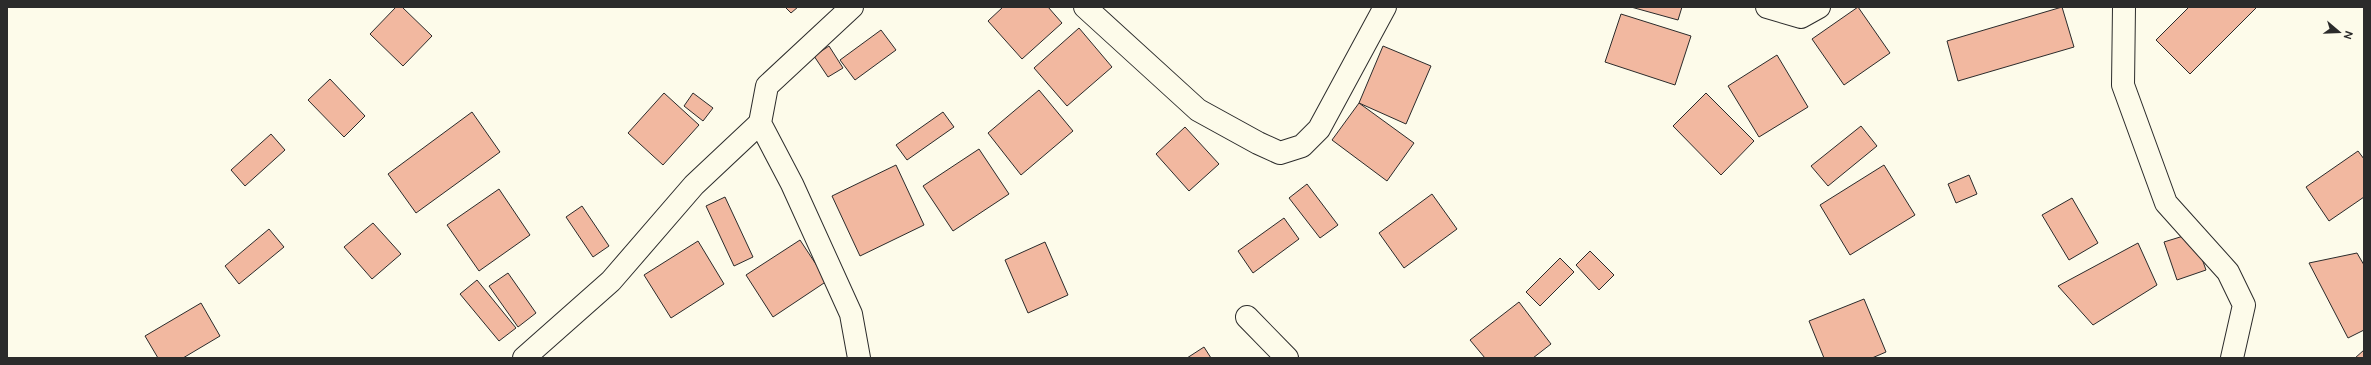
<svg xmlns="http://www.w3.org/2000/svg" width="2371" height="365" font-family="Ubuntu,sans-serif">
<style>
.building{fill:#f2b8a0;stroke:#2b2b2b}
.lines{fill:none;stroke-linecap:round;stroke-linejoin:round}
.minor-casing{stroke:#2b2b2b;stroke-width:24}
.minor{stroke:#fdfbea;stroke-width:22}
</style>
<rect width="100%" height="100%" fill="#fdfbea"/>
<g class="building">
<polygon points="396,7 402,7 432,36 403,66 370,34"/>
<polygon points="785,7 798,7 791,13"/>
<polygon points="1003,7 1048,7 1062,23 1022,59 988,21"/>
<polygon points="1631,7 1682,7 1678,20"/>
<polygon points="1858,7 1890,53 1844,85 1812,39"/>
<polygon points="2062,7 2074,47 1958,81 1947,41"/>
<polygon points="2189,7 2257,7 2190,74 2156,40"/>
<polygon points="1621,14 1691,36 1675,85 1605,62"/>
<polygon points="1079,28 1112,67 1067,106 1034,68"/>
<polygon points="881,30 896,50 855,80 840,60"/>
<polygon points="829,46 843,68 828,77 814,56"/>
<polygon points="1383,46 1431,66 1406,124 1359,103"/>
<polygon points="1777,55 1808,107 1759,137 1728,86"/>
<polygon points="330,79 365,116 344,137 308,100"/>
<polygon points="1039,90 1073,131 1021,175 988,133"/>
<polygon points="664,93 699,125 663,165 628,133"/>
<polygon points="693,93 713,108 703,121 684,106"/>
<polygon points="1706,93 1754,141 1721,175 1673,126"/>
<polygon points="1359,103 1414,143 1387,181 1332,140"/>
<polygon points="472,112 500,152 416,213 388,174"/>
<polygon points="943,112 954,127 907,160 896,145"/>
<polygon points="1861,126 1877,146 1828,186 1811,166"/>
<polygon points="1185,127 1219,164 1189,191 1156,154"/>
<polygon points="271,134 285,150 245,186 231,170"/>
<polygon points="979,149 1009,194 953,231 923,186"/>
<polygon points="2358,151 2364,159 2364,197 2329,221 2306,187"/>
<polygon points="896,165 924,225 860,256 832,196"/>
<polygon points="1884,165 1915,215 1850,255 1820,205"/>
<polygon points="1969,175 1977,194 1956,203 1948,184"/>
<polygon points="1307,184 1338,225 1320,238 1289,198"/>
<polygon points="499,189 530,235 479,271 447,225"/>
<polygon points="1432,194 1457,229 1404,268 1379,233"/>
<polygon points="725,197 753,257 734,266 706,206"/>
<polygon points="2072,198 2098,243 2069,260 2042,215"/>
<polygon points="582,206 609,246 593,257 566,217"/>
<polygon points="1284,218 1299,239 1253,273 1238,251"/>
<polygon points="373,223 401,254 372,279 344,247"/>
<polygon points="269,229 284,247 239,284 225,266"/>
<polygon points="2193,233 2206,270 2177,280 2164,242"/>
<polygon points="800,240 827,281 773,317 746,275"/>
<polygon points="698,241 724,284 671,318 644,275"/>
<polygon points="1045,242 1068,295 1028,313 1005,260"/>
<polygon points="2138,243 2157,285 2093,325 2058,286"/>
<polygon points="1590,251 1614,275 1599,290 1576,265"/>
<polygon points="2357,253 2364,265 2364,330 2348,338 2309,263"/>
<polygon points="1560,258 1574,272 1540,306 1526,292"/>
<polygon points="508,273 536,313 518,327 489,286"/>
<polygon points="477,280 516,328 499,341 460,294"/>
<polygon points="1864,299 1886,352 1872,358 1824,358 1809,321"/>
<polygon points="1519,302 1551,344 1533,358 1485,358 1470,340"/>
<polygon points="201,303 220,336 183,358 158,358 145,336"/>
<polygon points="1204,347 1211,358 1187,358"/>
<polygon points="2364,350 2364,358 2355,358"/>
</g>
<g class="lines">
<defs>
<g id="minor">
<polyline points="852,7 767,86 760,123 792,184 851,314 859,358"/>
<polyline points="1085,7 1198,110 1258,143 1280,153 1302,146 1319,129 1385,7"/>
<polyline points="1767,7 1801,17 1819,7"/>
<polyline points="2124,7 2123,85 2166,203 2228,272 2244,305 2232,358"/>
<polyline points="1247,317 1287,358"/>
<polyline points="524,358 611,281 694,185 760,123"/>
</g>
</defs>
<use href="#minor" class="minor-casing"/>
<use href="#minor" class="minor"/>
</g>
<rect width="2371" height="365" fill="none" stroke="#2b2b2b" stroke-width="16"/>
<g transform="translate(2339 32) rotate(109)" stroke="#fdfbea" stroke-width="3" paint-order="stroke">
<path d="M0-3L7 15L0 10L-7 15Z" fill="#2b2b2b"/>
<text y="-6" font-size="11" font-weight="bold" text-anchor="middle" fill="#2b2b2b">N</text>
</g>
</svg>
